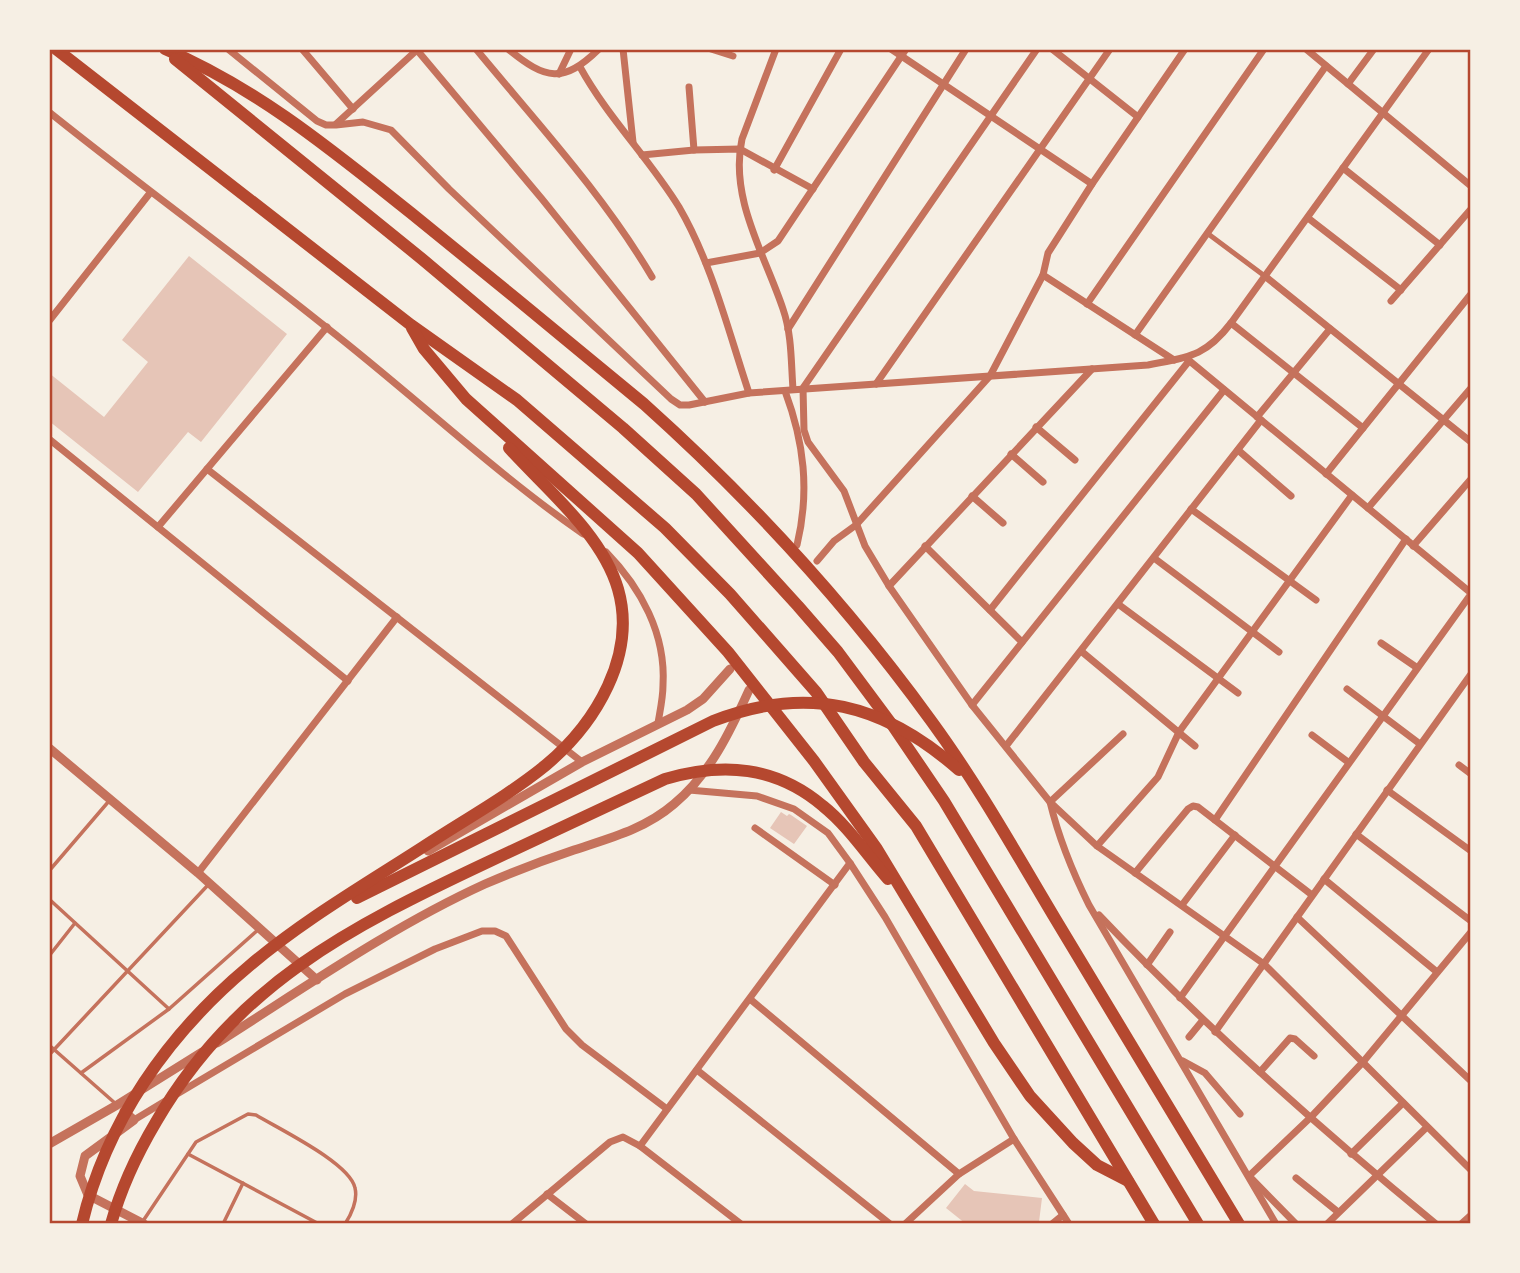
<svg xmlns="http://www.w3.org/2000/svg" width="1520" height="1273" font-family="'Source Sans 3',sans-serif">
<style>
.building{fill:#e6c5b7}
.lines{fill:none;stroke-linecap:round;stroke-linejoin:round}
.service{stroke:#c5725c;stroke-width:3.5}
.pedestrian{stroke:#c5725c;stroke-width:5}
.minor{stroke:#c5725c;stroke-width:7}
.tertiary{stroke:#c5725c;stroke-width:9}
.motorway{stroke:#b5482f;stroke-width:12}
.neatline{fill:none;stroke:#b5482f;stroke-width:2.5}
</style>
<rect width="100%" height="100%" fill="#f6efe4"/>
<g class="building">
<polygon points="189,256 287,334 201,442 188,432 138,492 49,421 49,373 104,417 148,362 122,340"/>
<polygon points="781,812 787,816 789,814 791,815 807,826 794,844 770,828"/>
<polygon points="965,1184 974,1191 1042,1198 1039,1222 966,1224 946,1208"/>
</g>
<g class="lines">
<g class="service">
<polyline points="49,871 109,801"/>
<polyline points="49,899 169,1009"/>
<polyline points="49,956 75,923"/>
<polyline points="49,1045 116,1104"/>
<polyline points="49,1055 208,885"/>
<polyline points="81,1073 169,1009 259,929"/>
<polyline points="188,1154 319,1224"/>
<path d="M 143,1221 L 196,1142 L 248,1114 L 256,1115 C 279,1129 350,1163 355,1188 C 358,1200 351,1215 345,1224"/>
<polyline points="223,1224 243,1183"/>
</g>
<polyline class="pedestrian" points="1207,233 1266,277"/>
<g class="minor">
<path d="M 228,49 L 317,121 L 326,125 L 336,125 L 363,122 L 391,130 L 449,189 L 671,399 L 680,405 L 689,405 L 749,393 L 1148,365 C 1188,357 1205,357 1231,323 L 1429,49"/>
<polyline points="302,49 353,109"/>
<path d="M 476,49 C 537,123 603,194 652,277"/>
<path d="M 508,49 C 546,80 563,84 599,49"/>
<polyline points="623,49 633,142"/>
<polyline points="711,49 733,56"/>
<path d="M 776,49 L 742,139 C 729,198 765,255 783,309 C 792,335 791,363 793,389"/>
<polyline points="891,49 1092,184"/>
<polyline points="1037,49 803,388 804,430 808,442 844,491 865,546 889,586 972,705 1050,802 1097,846 1264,964 1471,1170"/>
<polyline points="1052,49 1138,117"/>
<polyline points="1306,49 1471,186"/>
<polyline points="417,50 542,199 705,402"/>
<path d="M 580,67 C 608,118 649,158 679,207 C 712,264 728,330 749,393"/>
<polyline points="559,74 571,49"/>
<polyline points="1348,84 1374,49"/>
<polyline points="689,87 694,150"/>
<path d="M 49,112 C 140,185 235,254 326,327 C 413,395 493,471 583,534"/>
<polyline points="336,124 418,49"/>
<polyline points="642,155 694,150 740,149 813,189"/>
<polyline points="1343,168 1440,245"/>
<polyline points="774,170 841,49"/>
<polyline points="1308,218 1401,290"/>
<polyline points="706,263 760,253 778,241 906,49"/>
<polyline points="1043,275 1174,360"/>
<polyline points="1266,277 1471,442"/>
<polyline points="1391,301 1471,209"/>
<polyline points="1087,304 1264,49"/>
<polyline points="49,321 150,193"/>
<polyline points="1231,323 1363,428"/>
<polyline points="788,329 966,49"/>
<polyline points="1135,335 1326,66"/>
<polyline points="1186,358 1471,593"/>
<polyline points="876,384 1110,49"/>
<path d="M 785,391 C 804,442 810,491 797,545"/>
<polyline points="1257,417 1330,329"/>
<polyline points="1036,427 1075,460"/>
<polyline points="49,439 348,681"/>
<polyline points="1238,450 1291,496"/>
<polyline points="1011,454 1043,482"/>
<polyline points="207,469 582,762"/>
<polyline points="1326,474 1471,294"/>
<polyline points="972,496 1003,523"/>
<polyline points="1368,508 1471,388"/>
<polyline points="1191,509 1316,600"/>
<polyline points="158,527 327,327"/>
<polyline points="925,546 1022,642"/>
<polyline points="1413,546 1471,479"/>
<path d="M 606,552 C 641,588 666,634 663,685 C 663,698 660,711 658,723"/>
<polyline points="1154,558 1279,652"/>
<polyline points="817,561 834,541 856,525 990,376 1043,275 1048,253 1092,184 1185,49"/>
<polyline points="889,586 1092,369"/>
<polyline points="1118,604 1238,693"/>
<polyline points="990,610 1189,361"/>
<polyline points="1381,643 1416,667"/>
<polyline points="1081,651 1195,746"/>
<polyline points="1347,689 1420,744"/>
<polyline points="972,705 1224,390"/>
<path d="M 1123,734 L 1050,802 C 1059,839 1072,871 1089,905 L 1276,1224"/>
<polyline points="1312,735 1348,762"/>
<polyline points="1006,746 1261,420"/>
<polyline points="1459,765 1471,774"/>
<polyline points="689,790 757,796 794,809 828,833 850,863 885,917 1014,1139 1069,1224"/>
<polyline points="1387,790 1471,851"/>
<polyline points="1215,820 1406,539"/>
<polyline points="755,828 835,885"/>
<polyline points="1356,834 1471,921"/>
<polyline points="1097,846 1158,777 1179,732 1352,495"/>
<polyline points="198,873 397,617"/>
<polyline points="1135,873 1188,809 1193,806 1198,807 1312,895"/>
<polyline points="1324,879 1437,972"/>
<polyline points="1182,905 1235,835"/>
<path d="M 1099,915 C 1204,1026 1318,1127 1436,1224"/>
<polyline points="1297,917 1471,1081"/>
<polyline points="1147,965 1170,932"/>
<polyline points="1180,998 1471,594"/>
<polyline points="750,999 959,1174"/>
<polyline points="1215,1032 1471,674"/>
<polyline points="1189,1037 1203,1020"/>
<polyline points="1183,1061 1205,1073 1240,1114"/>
<polyline points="697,1070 890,1224"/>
<polyline points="1260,1072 1290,1038 1295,1039 1314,1056"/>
<polyline points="177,1094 345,994 435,949 482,931 495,931 506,936 566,1029 582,1045 667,1109"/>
<polyline points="134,1120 167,1100"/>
<polyline points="640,1146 850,863"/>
<polyline points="1351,1154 1403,1103"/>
<polyline points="1296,1178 1338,1212"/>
<polyline points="547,1194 586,1224"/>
<polyline points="512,1224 610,1142 623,1137 640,1146 741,1224"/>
<polyline points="905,1224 959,1174 1014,1139"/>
<polyline points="1052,1224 1063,1215"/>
<polyline points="1296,1224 1249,1176 1311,1117 1363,1062 1471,932"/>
<polyline points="1327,1224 1427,1127"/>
<polyline points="1461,1224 1471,1215"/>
</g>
<g class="tertiary">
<polyline points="49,748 198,873 317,980"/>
<polyline points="428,851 582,762 687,710 703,699 730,669"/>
<path d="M 217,1043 C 304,988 391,927 485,884 C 515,871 544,860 574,850 C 610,838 645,829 674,804 C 710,774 730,732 749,690"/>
<polyline points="124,1111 134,1120 85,1156 80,1176 88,1195 144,1224"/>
<polyline points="49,1144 117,1105 202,1052"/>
</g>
<g class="motorway">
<polyline points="56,49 411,325 517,400 665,528 730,594 816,692 864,762 916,826 1154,1224"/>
<path d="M 165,49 C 257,88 333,151 411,213 C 489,276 567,340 644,404 C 751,500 848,606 932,722 C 978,785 1016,853 1056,920 C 1117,1021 1178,1123 1239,1224"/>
<polyline points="175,59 422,259 623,428 696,494 798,606 838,652 893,726 944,801 1198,1224"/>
<polyline points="412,328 424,349 466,399 638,553 728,652 814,761 877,849 994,1043 1030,1096 1073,1143 1097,1165 1128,1181"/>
<path d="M 357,898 L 713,721 C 808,684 884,704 959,770"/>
<path d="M 82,1224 C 106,1122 168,1034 248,967 C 302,921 364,885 423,847 C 464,820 508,796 546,765 C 596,723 637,655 618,589 C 602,534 546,489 509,448"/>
<path d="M 111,1224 C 121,1188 137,1154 156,1122 C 235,985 350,927 488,862 C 547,834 606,807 665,779 C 723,762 776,766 823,806 C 848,826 867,855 888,879"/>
</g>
</g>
<rect width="1520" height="1273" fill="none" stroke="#f6efe4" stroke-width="102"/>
<rect x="51" y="51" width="1418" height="1171" class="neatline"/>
</svg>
